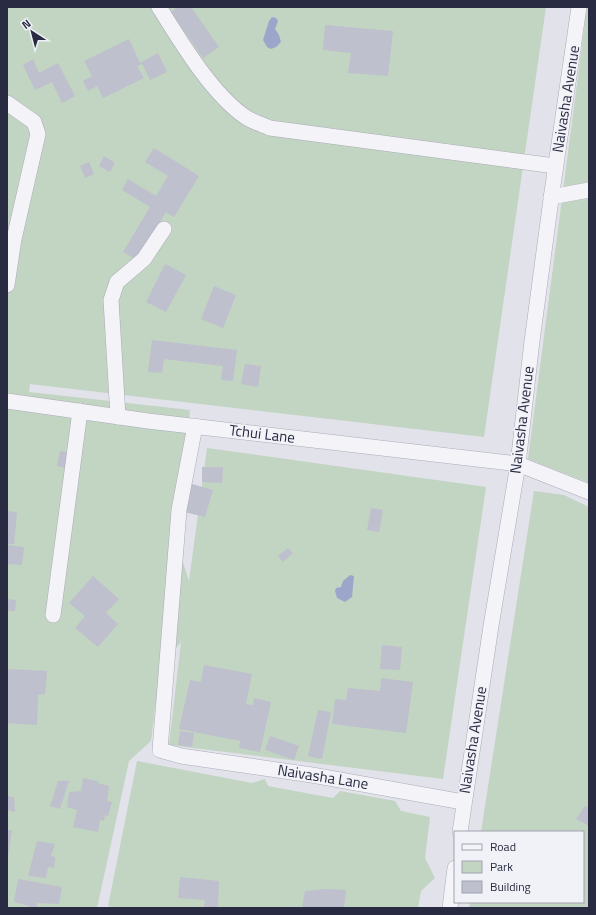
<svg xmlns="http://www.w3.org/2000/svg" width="596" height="915" font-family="'Titillium Web',sans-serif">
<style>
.green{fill:#c2d4c2}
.water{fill:#9ca5ca}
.building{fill:#bec0cd}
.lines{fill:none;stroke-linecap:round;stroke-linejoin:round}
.street-casing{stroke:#aaabb8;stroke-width:16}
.street{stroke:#f4f4f8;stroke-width:15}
.labels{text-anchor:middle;stroke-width:3;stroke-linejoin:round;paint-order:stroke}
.street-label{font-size:15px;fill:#292b42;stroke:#f1f2f7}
</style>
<rect width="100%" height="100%" fill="#e1e2ea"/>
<g class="green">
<polygon points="7,7 546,7 484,437 30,384 29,392 190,410 175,537 189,581 207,448 486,487 443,779 169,745 181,642 160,668 151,741 129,761 97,908 7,908"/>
<polygon points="587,7 589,7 589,483 528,459"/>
<polygon points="534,491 564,495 589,507 589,908 469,908 470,902 583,902 583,832 481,832"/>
<polygon points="137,761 252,783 265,779 268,786 333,798 340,791 395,801 401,811 430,817 425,858 435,878 421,891 418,908 117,908 108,906"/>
</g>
<g class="water">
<polygon points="272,17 276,18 278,21 275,29 279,35 281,42 276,47 271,49 267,47 263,40 269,21"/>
<polygon points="350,575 354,576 352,597 345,602 337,598 335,591 336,588 341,587 343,581"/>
</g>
<g class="building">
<polygon points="178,7 191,7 219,47 203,58 171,12"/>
<polygon points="325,25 393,31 388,76 348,73 351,53 323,50"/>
<polygon points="129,39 140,63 158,53 167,72 150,80 142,64 137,66 144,78 103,98 97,86 88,91 83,81 92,76 84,61"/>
<polygon points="33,59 39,73 58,63 75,96 62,103 52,82 35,90 23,65"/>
<polygon points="154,148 199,176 174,217 166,212 137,260 123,252 150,207 122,190 128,179 156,196 168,176 145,162"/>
<polygon points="104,156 115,163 110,172 99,166"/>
<polygon points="89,162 94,174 85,178 80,166"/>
<polygon points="165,264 186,275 166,312 146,302"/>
<polygon points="214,286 236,295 223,328 201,319"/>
<polygon points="152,340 237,350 233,381 221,380 223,366 164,359 162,373 148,372"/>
<polygon points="245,364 261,366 258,387 241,384"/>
<polygon points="60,451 70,453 67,468 57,466"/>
<polygon points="202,467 223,467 222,483 202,482"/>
<polygon points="192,484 213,490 205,517 184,512"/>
<polygon points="371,508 383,510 379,532 367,530"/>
<polygon points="7,511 17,512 14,544 7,544"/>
<polygon points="7,545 24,547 22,565 7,564"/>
<polygon points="288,548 293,553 283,562 278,556"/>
<polygon points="93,576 119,599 106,613 118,624 98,647 75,628 85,616 69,603"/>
<polygon points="7,599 16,600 15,611 7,611"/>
<polygon points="382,645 402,647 400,670 380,669"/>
<polygon points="204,665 252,674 246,704 253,705 254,698 271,702 260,752 239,748 240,741 179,729 190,680 201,682"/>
<polygon points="7,669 47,671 45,694 38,695 37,725 7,723"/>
<polygon points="381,678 413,682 406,733 332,724 335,699 346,700 348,688 380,691"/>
<polygon points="318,710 331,712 322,759 308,756"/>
<polygon points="180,731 194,733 192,747 178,745"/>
<polygon points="270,736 299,746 294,760 265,750"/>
<polygon points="83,778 98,781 98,783 109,786 107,801 112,802 108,816 105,815 104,821 100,820 98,832 73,827 77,810 67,807 69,792 81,791"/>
<polygon points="58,781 69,781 60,809 50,806"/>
<polygon points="7,796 14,797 15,812 7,810"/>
<polygon points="585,806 589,808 589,826 576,819"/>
<polygon points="7,830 12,830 8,857 7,857"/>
<polygon points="37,841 55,844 51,856 55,857 54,868 48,867 46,878 28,876"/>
<polygon points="180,877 219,881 218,908 204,908 205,900 178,898"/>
<polygon points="18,879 62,887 59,904 37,903 36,908 28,908 29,906 14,902"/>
<polygon points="326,889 346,890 344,908 302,908 305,891"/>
</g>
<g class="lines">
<defs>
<g id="street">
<path d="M 159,7 C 180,41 213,96 247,118 C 254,122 263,125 270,128 L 555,166"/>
<polyline points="7,103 34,122 38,134 14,239 7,285"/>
<polyline points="551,197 589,190"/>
<polyline points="7,401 148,421 518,464 589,492"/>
<polyline points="118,417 111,300 117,282 144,259 164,229"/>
<polyline points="195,426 179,510 160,750 181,756 312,775 463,802"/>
<polyline points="53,615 80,411"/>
<polyline points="460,832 491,626 518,464 532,341 552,192 579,7"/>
<polyline points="450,908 455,868"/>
</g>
</defs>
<use href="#street" class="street-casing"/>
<use href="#street" class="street"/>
</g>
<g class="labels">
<g class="street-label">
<text transform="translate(566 99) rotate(-81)" y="5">Naivasha Avenue</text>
<text transform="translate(522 420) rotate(-83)" y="5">Naivasha Avenue</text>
<text transform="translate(262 434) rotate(7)" y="5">Tchui Lane</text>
<text transform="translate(473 740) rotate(-81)" y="5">Naivasha Avenue</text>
<text transform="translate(323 777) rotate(9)" y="5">Naivasha Lane</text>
</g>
</g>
<rect width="596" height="915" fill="none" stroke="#292b42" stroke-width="16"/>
<rect x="454" y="831" width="130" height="72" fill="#f1f2f7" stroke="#a1a2af"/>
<rect x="462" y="844" width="20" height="6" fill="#f4f4f8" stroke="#a1a2af"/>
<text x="490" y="851" font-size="12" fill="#292b42">Road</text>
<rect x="462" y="861" width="20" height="12" fill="#c2d4c2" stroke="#a1a2af"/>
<text x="490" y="871" font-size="12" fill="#292b42">Park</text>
<rect x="462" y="881" width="20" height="12" fill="#bec0cd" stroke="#a1a2af"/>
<text x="490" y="891" font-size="12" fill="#292b42">Building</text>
<g transform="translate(32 32) rotate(324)" stroke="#f1f2f7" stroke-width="3" paint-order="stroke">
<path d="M0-3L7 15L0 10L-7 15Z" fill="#292b42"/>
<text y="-6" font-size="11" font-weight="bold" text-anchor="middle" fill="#292b42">N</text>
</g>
</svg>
